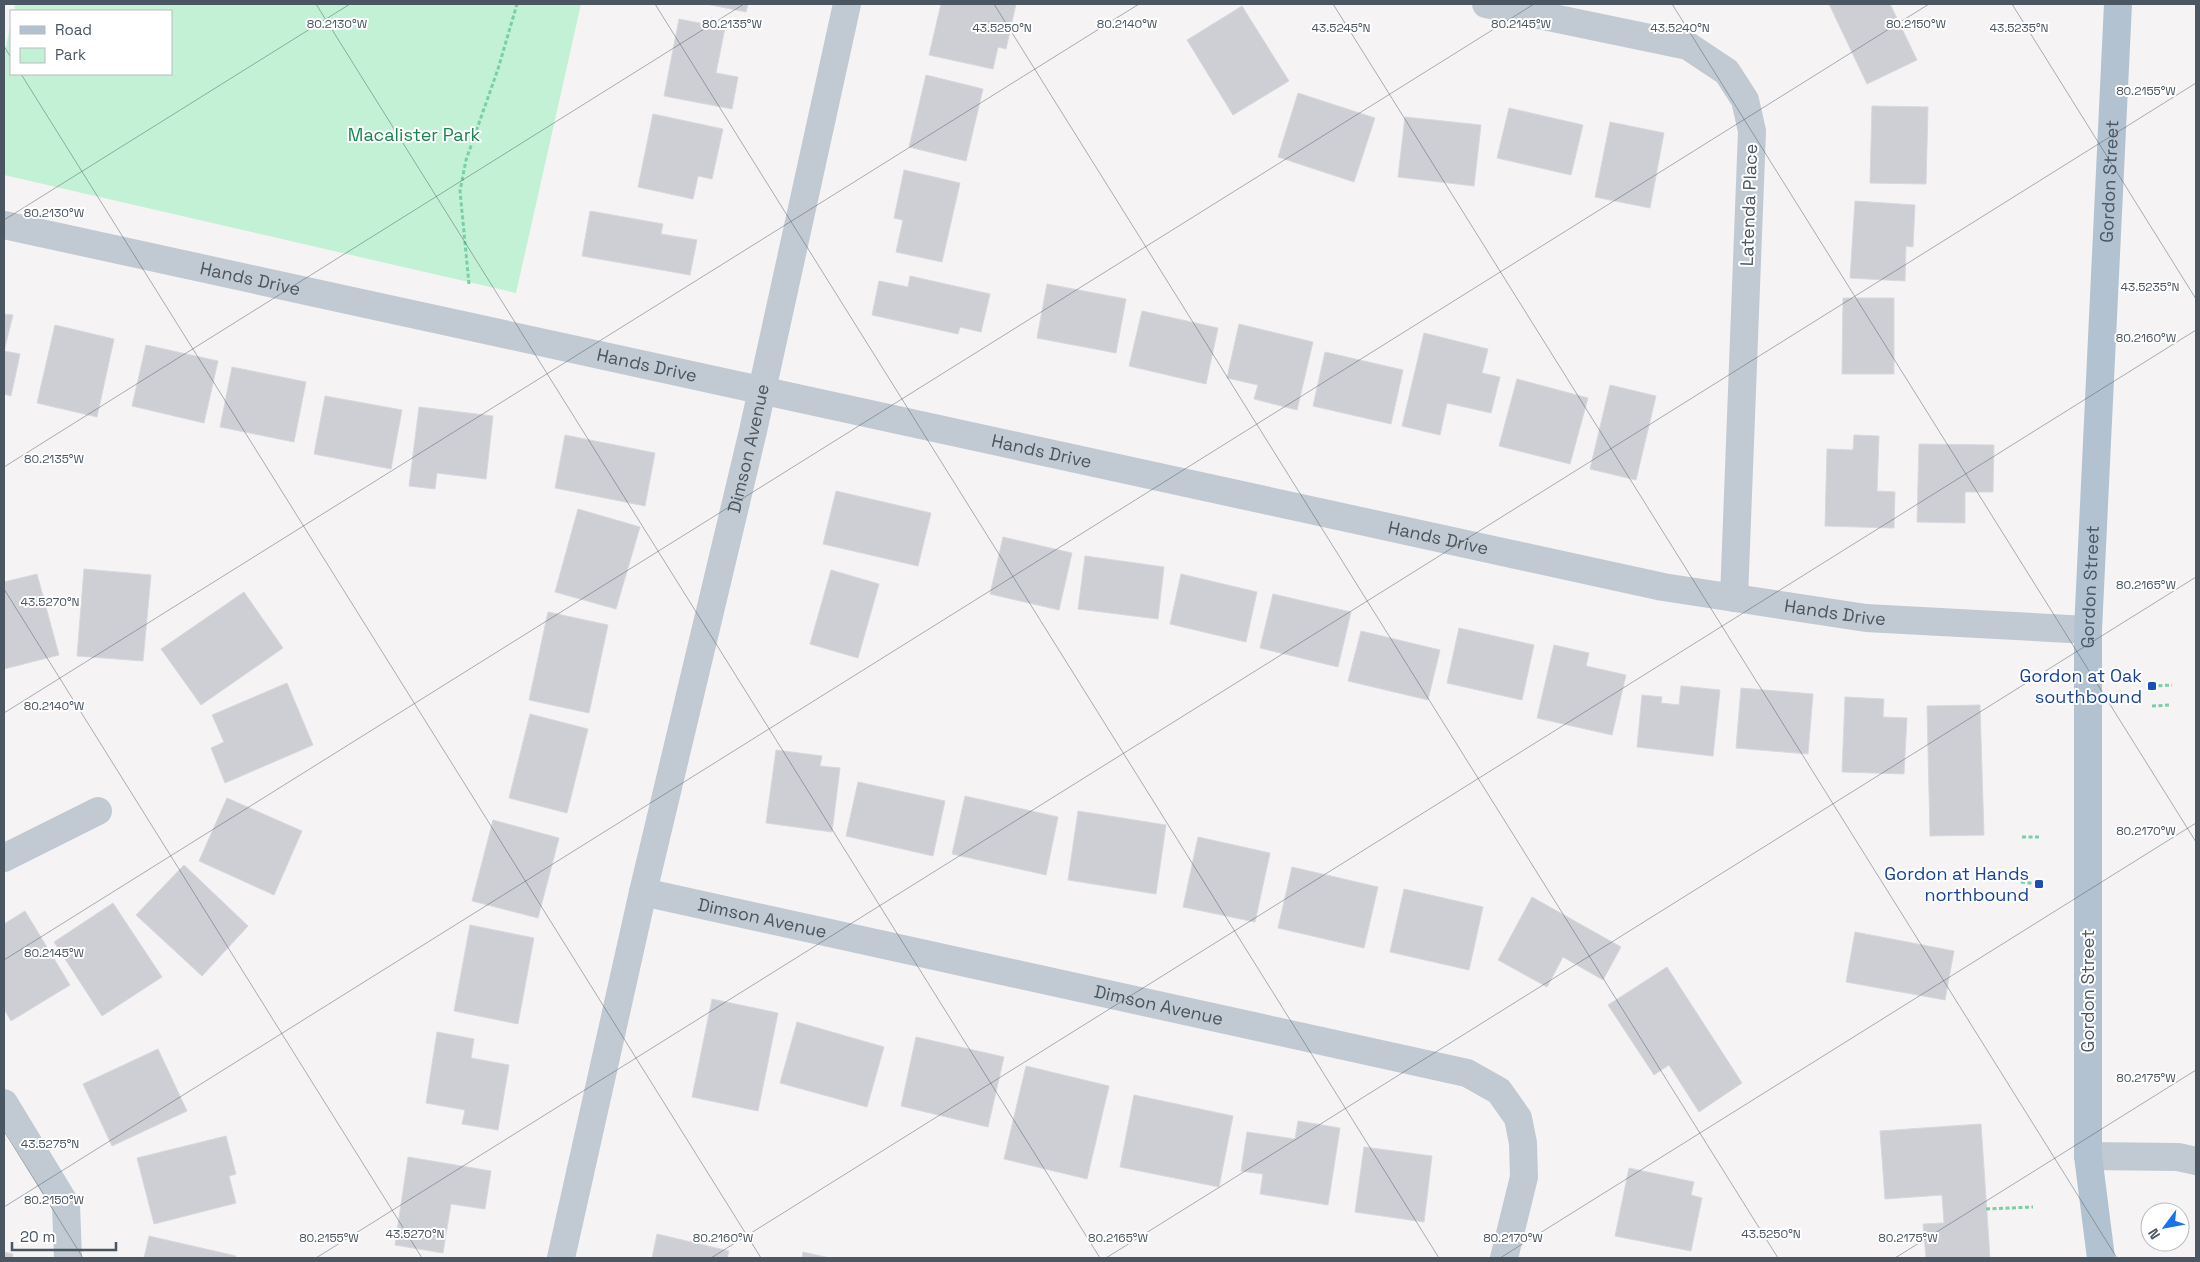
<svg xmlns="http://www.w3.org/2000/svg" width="2200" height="1262" font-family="'Space Grotesk',sans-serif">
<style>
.green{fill:#c3f1d5}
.building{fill:#cdcfd5;stroke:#d7d9de}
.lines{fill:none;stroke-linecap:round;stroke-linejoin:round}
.path{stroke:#7ad0a6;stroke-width:3;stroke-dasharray:4 2.5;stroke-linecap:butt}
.minor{stroke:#c1cad2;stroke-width:28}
.major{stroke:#b3c2d1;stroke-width:28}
.ticks{fill:none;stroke:#4a5661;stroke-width:1;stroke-opacity:0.45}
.transit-dot{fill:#1a4fb4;stroke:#fff;stroke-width:2}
.labels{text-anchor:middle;stroke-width:4;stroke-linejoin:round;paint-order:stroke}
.park-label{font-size:18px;fill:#17864f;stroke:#fff}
.street-label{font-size:18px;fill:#4a5661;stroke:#fff}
.transit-label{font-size:18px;fill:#164399;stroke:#fff;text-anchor:end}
.ticks-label{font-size:12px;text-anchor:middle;fill:#4a5661;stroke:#fff;stroke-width:4;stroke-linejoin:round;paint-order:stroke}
</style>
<rect width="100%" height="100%" fill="#f5f3f3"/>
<polygon class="green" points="15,4 581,4 516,293 4,175 4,56 11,23 11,74 171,74 171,11 14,11"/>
<g class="building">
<polygon points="706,4 748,4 746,12"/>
<polygon points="941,4 1016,4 1006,49 998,47 993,69 929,55"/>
<polygon points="1829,4 1890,4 1917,60 1867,84"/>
<polygon points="1242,6 1289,81 1233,115 1187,40"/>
<polygon points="679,19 725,28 716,73 738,77 732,109 664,96"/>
<polygon points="926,75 983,89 966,161 909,147"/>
<polygon points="1298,93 1375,118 1354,182 1278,157"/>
<polygon points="1872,106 1928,107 1926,184 1870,183"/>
<polygon points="1509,108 1583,125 1571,175 1497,158"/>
<polygon points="653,114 723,129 712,179 698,176 693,199 638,187"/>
<polygon points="1405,117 1481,125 1474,186 1398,177"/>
<polygon points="1610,122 1664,133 1650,208 1595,197"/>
<polygon points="904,170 960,183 942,262 896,252 903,220 894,218"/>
<polygon points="1855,201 1915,205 1913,247 1906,246 1905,281 1850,278"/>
<polygon points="590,211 663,224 661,234 697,240 690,275 582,256"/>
<polygon points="910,276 990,294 981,332 960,327 958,334 872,315 879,281 908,287"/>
<polygon points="1047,284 1126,299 1116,353 1037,338"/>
<polygon points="1843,298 1894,298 1894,374 1842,374"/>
<polygon points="1142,311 1218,328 1206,384 1129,366"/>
<polygon points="4,314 13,315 4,351 20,354 11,396 4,394"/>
<polygon points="1239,324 1313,342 1297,410 1254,399 1258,385 1227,378"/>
<polygon points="55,325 114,339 97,417 37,403"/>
<polygon points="1424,333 1488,349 1482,373 1500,377 1491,413 1447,403 1440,435 1402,426"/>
<polygon points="146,345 218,361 204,423 132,406"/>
<polygon points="1325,352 1403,370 1391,424 1313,406"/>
<polygon points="232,367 306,382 294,442 220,427"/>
<polygon points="1517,379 1588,398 1570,464 1499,446"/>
<polygon points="1610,385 1656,396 1636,480 1590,469"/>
<polygon points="325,396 402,410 391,469 314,454"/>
<polygon points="419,407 493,416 486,479 437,473 435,489 409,486"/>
<polygon points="565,435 655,453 645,506 555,488"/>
<polygon points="1854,435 1879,436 1877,491 1895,492 1894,528 1825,526 1827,449 1853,450"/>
<polygon points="1919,444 1994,445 1993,492 1965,492 1965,523 1917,522"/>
<polygon points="836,491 931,513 918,566 823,544"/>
<polygon points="578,509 640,527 616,609 555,592"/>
<polygon points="1003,537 1072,553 1059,610 990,594"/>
<polygon points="1085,556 1164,567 1158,619 1078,609"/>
<polygon points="84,569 151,575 143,661 77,656"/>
<polygon points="831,570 879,584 858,658 810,644"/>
<polygon points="37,574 59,655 4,669 4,582"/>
<polygon points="1181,574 1257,592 1246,642 1170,624"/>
<polygon points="244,592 283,648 201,705 161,649"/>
<polygon points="1273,594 1351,612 1338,667 1260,648"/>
<polygon points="548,612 608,625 589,713 529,700"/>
<polygon points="1459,628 1534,645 1522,700 1447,683"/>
<polygon points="1361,631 1440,650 1428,700 1348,681"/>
<polygon points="1554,645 1589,653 1586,666 1626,675 1612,735 1537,718"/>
<polygon points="287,683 313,745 225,783 211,748 224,742 212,715"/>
<polygon points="1681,686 1720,690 1713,756 1637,747 1642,695 1662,697 1661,703 1679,705"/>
<polygon points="1741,688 1813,694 1808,754 1736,748"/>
<polygon points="1845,697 1884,699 1883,717 1907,718 1904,774 1842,772"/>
<polygon points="1980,705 1984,835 1930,836 1927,706"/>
<polygon points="530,714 588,729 567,813 509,798"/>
<polygon points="776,750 822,756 820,766 840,768 832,832 766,823"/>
<polygon points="858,782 945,801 933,856 846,836"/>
<polygon points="965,796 1058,817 1046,875 952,854"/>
<polygon points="227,798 302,831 274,895 199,861"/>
<polygon points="1078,811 1166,825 1156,894 1068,880"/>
<polygon points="493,820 559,838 538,918 472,901"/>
<polygon points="1198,837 1270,853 1255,922 1183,907"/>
<polygon points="184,865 248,926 202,976 136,915"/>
<polygon points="1292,867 1378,887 1364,948 1278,928"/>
<polygon points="1404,889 1483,907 1469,970 1390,952"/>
<polygon points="1532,897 1621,947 1603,980 1563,957 1547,987 1498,960"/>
<polygon points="113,903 162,977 102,1016 54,942"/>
<polygon points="25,911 70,985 11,1021 4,1009 4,924"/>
<polygon points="470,925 534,938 518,1024 454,1011"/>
<polygon points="1855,932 1954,951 1945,1000 1846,982"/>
<polygon points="1667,967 1742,1083 1699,1112 1669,1065 1654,1075 1608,1005"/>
<polygon points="712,999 778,1013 758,1111 692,1097"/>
<polygon points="797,1022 884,1047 867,1107 780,1083"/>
<polygon points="437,1032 474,1039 471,1058 509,1065 498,1130 462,1124 465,1110 426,1103"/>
<polygon points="916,1037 1004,1057 988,1127 901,1106"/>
<polygon points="158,1049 187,1111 112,1146 83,1084"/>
<polygon points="1026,1066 1109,1086 1087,1179 1004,1159"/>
<polygon points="1134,1095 1233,1116 1219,1187 1120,1167"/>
<polygon points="1298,1121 1340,1128 1328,1205 1260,1194 1263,1174 1241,1171 1247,1132 1295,1139"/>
<polygon points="1981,1124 1990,1258 1926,1258 1923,1224 1944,1223 1942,1195 1885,1199 1880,1131"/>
<polygon points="226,1136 236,1174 229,1176 236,1203 154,1224 137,1158"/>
<polygon points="1364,1147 1432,1156 1424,1222 1355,1212"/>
<polygon points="408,1157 491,1171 485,1209 451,1204 443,1253 395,1245"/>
<polygon points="1629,1168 1694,1182 1691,1195 1702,1198 1691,1251 1615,1236"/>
<polygon points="657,1234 729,1251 727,1258 652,1258"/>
<polygon points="149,1236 236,1256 236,1258 144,1258"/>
<polygon points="4,1252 13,1254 12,1258 4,1258"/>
<polygon points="803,1252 830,1258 802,1258"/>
</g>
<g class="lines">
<g class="path">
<polyline points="469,284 460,191 466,160 498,69 517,4"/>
<polyline points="2152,686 2172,685"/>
<polyline points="2152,706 2171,705"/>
<polyline points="2022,837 2041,837"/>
<polyline points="2021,882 2039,884"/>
<polyline points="1986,1209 2033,1207"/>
</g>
<g class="minor">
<polyline points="1486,4 1688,46 1727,72 1745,100 1752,131 1734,598"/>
<path id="s1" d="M 4,225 L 1663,587 L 1866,618 L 2088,630"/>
<polyline points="4,858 98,811"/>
<path id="s2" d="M 643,892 L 1467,1073 L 1499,1091 L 1518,1118 L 1523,1143 L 1524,1177 L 1504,1258"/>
<polyline points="4,1103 66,1205 68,1258"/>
<polyline points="2088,1156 2178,1157 2196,1161"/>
<path id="s3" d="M 561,1258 L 643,892 L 753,431 L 847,4"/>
</g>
<path class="major" id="s4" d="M 2101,1258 L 2088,1156 L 2088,630 L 2118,4"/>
</g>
<path class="ticks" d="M 316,4 L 1100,1258M 655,4 L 1439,1258M 994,4 L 1778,1258M 1333,4 L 2117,1258M 1672,4 L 2196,842M 2012,4 L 2196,299M 4,46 L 11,58M 21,74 L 761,1258M 4,220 L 350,4M 4,467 L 744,4M 4,589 L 422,1258M 4,713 L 1139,4M 4,960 L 1534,4M 4,1131 L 83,1258M 4,1207 L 1929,4M 316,1258 L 2196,83M 711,1258 L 2196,330M 1106,1258 L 2196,577M 1500,1258 L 2196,823M 1895,1258 L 2196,1070"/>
<g class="transit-dot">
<rect x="2147" y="681" width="10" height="10" rx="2.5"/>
<rect x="2034" y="879" width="10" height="10" rx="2.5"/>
</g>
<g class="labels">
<g class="park-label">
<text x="414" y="141">Macalister Park</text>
</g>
<g class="street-label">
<text dy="6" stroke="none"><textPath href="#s4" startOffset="1078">Gordon Street</textPath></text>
<text transform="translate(1749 205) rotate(-88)" y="6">Latenda Place</text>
<text dy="6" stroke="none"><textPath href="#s1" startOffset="252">Hands Drive</textPath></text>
<text dy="6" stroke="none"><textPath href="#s1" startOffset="658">Hands Drive</textPath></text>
<text dy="6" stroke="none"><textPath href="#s3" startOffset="831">Dimson Avenue</textPath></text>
<text dy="6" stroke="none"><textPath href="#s1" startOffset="1062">Hands Drive</textPath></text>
<text dy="6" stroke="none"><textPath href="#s1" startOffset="1468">Hands Drive</textPath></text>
<text dy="6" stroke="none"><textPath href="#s4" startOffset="672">Gordon Street</textPath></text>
<text dy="6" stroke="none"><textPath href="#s1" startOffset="1872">Hands Drive</textPath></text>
<text dy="6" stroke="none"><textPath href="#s2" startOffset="122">Dimson Avenue</textPath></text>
<text transform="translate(2088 991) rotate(-90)" y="6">Gordon Street</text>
<text dy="6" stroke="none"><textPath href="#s2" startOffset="528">Dimson Avenue</textPath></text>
</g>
<g class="transit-label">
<text x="2142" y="682">Gordon at Oak<tspan x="2142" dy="21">southbound</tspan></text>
<text x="2029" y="880">Gordon at Hands<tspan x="2029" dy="21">northbound</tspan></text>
</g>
</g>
<g class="ticks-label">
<text x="1127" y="28">80.2140°W</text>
<text x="1916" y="28">80.2150°W</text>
<text x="337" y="28">80.2130°W</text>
<text x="732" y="28">80.2135°W</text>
<text x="1521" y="28">80.2145°W</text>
<text x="1680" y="32">43.5240°N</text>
<text x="1002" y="32">43.5250°N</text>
<text x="1341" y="32">43.5245°N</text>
<text x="2019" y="32">43.5235°N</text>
<text x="2146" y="95">80.2155°W</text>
<text x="54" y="217">80.2130°W</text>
<text x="2150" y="291">43.5235°N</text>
<text x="2146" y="342">80.2160°W</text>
<text x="54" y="463">80.2135°W</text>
<text x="2146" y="589">80.2165°W</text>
<text x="50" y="606">43.5270°N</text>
<text x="54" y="710">80.2140°W</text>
<text x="2146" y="835">80.2170°W</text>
<text x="54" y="957">80.2145°W</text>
<text x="2146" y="1082">80.2175°W</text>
<text x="50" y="1148">43.5275°N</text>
<text x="54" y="1204">80.2150°W</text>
<text x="415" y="1238">43.5270°N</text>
<text x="1771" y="1238">43.5250°N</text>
<text x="329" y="1242">80.2155°W</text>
<text x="723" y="1242">80.2160°W</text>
<text x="1118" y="1242">80.2165°W</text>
<text x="1513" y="1242">80.2170°W</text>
<text x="1908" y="1242">80.2175°W</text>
</g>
<rect width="2200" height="1262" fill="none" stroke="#4a5661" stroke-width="10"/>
<rect x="10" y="10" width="162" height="65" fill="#ffffff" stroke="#b7bbc0"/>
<rect x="20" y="26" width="25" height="8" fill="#b3c2d1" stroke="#b7bbc0"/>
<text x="55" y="35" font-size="15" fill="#4a5661">Road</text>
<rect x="20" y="48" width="25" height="15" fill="#c3f1d5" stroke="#b7bbc0"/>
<text x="55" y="60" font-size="15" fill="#4a5661">Park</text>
<g transform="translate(2165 1227) rotate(238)"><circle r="24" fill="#ffffff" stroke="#b7bbc0"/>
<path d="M0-4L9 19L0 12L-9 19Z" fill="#1a73e8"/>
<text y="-8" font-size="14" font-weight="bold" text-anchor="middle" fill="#4a5661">N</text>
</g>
<path d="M12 1242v8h104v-8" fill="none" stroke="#4a5661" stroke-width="2.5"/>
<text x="20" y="1242" font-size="15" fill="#4a5661" stroke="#ffffff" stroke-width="4" paint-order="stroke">20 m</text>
</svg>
